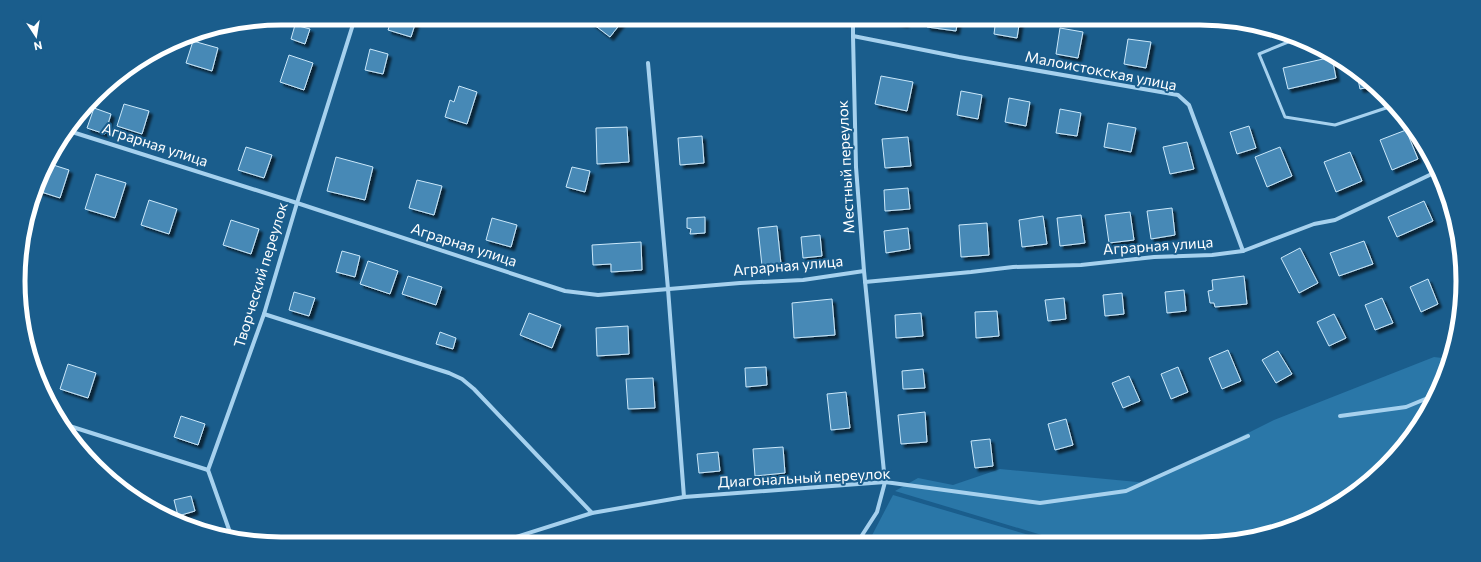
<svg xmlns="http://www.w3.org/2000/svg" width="1481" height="562" font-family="Commissioner,sans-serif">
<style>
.green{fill:#2a77a8}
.building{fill:#4789b6;stroke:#cbe8fa;filter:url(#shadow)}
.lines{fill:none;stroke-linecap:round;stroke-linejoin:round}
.lane{stroke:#a6d1ee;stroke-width:3}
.street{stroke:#a6d1ee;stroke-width:4}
.labels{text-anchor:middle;stroke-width:4;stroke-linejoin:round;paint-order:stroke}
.street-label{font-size:15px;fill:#fff;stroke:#1a5d8c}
.rim{fill:none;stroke:#fff;stroke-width:5}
</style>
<defs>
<filter id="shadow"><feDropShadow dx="3.5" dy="3.5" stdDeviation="1" flood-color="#0009"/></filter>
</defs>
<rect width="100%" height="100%" fill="#1a5d8c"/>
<g class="green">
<polygon points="1434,357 1450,359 1428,413 1374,479 1316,517 1235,542 1065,542 895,491 918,478 953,485 1000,469 1148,483 1274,420"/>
<polygon points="893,495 1053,542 868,543"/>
</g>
<g class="building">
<polygon points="392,18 417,18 411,37 388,30"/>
<polygon points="592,18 623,18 624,19 610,37 589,21"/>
<polygon points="876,18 906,18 905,24"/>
<polygon points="928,18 958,18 956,31 927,27"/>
<polygon points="996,18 1020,19 1017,38 994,34"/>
<polygon points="295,25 310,29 305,44 291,39"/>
<polygon points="1060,28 1083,32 1078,58 1056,54"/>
<polygon points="1128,39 1151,42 1146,68 1124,64"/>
<polygon points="193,41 218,48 212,71 186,63"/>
<polygon points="370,49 388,54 383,74 365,70"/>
<polygon points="289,55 313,63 304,90 280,82"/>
<polygon points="1332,57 1336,78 1288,89 1283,68"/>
<polygon points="1356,70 1360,72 1374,86 1360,89"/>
<polygon points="881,76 913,82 907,111 875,104"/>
<polygon points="459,86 477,92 467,124 445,117 450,100 454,102"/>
<polygon points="961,91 982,95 978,119 957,115"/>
<polygon points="1009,98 1030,102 1026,126 1005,122"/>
<polygon points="124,104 149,111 142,134 117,126"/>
<polygon points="94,108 111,114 105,134 87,128"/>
<polygon points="1060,109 1081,113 1077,136 1056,133"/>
<polygon points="1108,123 1136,128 1131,152 1104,147"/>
<polygon points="1249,126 1256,148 1237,154 1230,132"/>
<polygon points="627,127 629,162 597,164 596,128"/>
<polygon points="1406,130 1418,159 1392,170 1380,140"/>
<polygon points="702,136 704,163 680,165 678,138"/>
<polygon points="908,137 911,166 885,168 882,139"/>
<polygon points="1187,142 1194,169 1170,174 1163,147"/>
<polygon points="246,147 272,155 264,178 238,170"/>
<polygon points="1280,147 1292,176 1267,187 1255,157"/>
<polygon points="1350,152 1362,181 1336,192 1324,162"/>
<polygon points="336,157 373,167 365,200 327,191"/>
<polygon points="47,163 69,170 60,198 35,190"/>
<polygon points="572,167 590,171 585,192 566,187"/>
<polygon points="96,174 126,183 115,218 85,209"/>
<polygon points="417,180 442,186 434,215 409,208"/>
<polygon points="908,188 910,209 885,211 884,190"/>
<polygon points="149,200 177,209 169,234 141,225"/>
<polygon points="1424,201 1433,221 1397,237 1388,217"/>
<polygon points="1172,208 1175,235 1151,239 1147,211"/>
<polygon points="1130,212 1134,240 1109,243 1105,215"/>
<polygon points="1081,215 1085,243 1060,246 1057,218"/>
<polygon points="1043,216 1047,244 1022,247 1019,220"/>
<polygon points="705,217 705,233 690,234 691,229 687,228 687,218"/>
<polygon points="492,218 517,225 511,247 486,240"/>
<polygon points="231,220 259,229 251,254 223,245"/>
<polygon points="987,223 989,255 961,257 959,225"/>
<polygon points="777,226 781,264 762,266 758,228"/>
<polygon points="908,228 910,249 886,253 884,231"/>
<polygon points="820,235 822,256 803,258 801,237"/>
<polygon points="1364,241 1373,264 1339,276 1330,253"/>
<polygon points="641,242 642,270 611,272 611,264 593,265 592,245"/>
<polygon points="1300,248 1318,283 1299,293 1281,258"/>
<polygon points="342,251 360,256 355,277 336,272"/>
<polygon points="368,261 398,271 390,294 360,284"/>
<polygon points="408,276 442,287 436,305 402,294"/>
<polygon points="1244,276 1247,304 1215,307 1214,303 1210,303 1208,291 1213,290 1212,280"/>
<polygon points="1428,279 1438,304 1421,312 1410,287"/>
<polygon points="1184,290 1186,311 1167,313 1165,292"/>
<polygon points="294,292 315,298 309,316 289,310"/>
<polygon points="1122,293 1124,314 1105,316 1103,295"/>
<polygon points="1064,298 1066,319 1048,321 1045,300"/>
<polygon points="1382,298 1393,323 1375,330 1365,305"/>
<polygon points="832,299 835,335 794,338 792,303"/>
<polygon points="997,311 999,336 976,338 975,312"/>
<polygon points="529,313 561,325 552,348 520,335"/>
<polygon points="921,313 923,336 896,338 895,315"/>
<polygon points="1334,314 1346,338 1329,346 1317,322"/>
<polygon points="628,326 629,354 597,356 596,328"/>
<polygon points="440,332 456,338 453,349 436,344"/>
<polygon points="1228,350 1241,381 1222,389 1209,358"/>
<polygon points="1278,351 1292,374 1276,383 1262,360"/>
<polygon points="68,364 96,373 88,398 60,389"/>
<polygon points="766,367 767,385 746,387 745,368"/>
<polygon points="1178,367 1188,392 1171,399 1161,374"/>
<polygon points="923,369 925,388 903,389 902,371"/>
<polygon points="1129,376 1140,401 1123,408 1112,383"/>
<polygon points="653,378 655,408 628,409 626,379"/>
<polygon points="846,392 850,428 831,430 827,394"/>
<polygon points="925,412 927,442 901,444 898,415"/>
<polygon points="181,416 205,424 198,445 174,437"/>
<polygon points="1066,419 1073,445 1055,450 1048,424"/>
<polygon points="990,439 993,466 975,468 971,441"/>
<polygon points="783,447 785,473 755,476 753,449"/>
<polygon points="718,452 720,471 699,473 697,454"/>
<polygon points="191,496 195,511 178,516 174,500"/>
</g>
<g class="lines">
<polyline class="lane" points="1298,38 1259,54 1285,117 1335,125 1395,105"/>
<g class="street">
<polyline points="853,18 853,36 856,167 864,271 885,482 877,512 857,543"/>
<polyline points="853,36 959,57 1178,95 1189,105 1243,251"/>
<polyline points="648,63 668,289 684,497"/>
<polyline points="69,131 297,203 565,291 598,295 740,283 803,280 864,271"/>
<polyline points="865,282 971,272 1013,267 1081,265 1154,257 1212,255 1243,251 1314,224 1335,220 1438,171"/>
<polyline points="264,314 449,373 462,379 474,389 592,513"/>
<polyline points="1340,416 1406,407 1435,395"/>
<polyline points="60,423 208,470"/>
<polyline points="232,538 208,470 264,314 297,203 355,18"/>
<polyline points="497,543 592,513 684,497 885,482 1040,503 1126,491 1248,436"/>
</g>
</g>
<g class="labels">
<g class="street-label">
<text transform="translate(1101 71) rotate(11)" y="5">Малоистокская улица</text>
<text transform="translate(155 145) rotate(18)" y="5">Аграрная улица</text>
<text transform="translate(846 167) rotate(-93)" y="5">Местный переулок</text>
<text transform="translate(464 245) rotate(18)" y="5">Аграрная улица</text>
<text transform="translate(1158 246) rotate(-4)" y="5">Аграрная улица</text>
<text transform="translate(788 266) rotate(-5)" y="5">Аграрная улица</text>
<text transform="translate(261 275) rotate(-73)" y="5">Творческий переулок</text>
<text transform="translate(804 478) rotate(-3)" y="5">Диагональный переулок</text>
</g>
</g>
<path d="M0 0H1481V562H0ZM281 25H1200A256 256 0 0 1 1456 281V281A256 256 0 0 1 1200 537H281A256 256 0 0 1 25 281V281A256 256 0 0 1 281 25Z" fill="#1a5d8c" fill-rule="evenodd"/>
<path class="rim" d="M281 25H1200A256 256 0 0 1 1456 281V281A256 256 0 0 1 1200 537H281A256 256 0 0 1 25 281V281A256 256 0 0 1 281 25Z"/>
<g transform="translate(36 36) rotate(168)" stroke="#1a5d8c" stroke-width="3" paint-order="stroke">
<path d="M0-3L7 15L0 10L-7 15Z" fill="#ffffff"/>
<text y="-6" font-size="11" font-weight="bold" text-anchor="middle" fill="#ffffff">N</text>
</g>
</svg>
